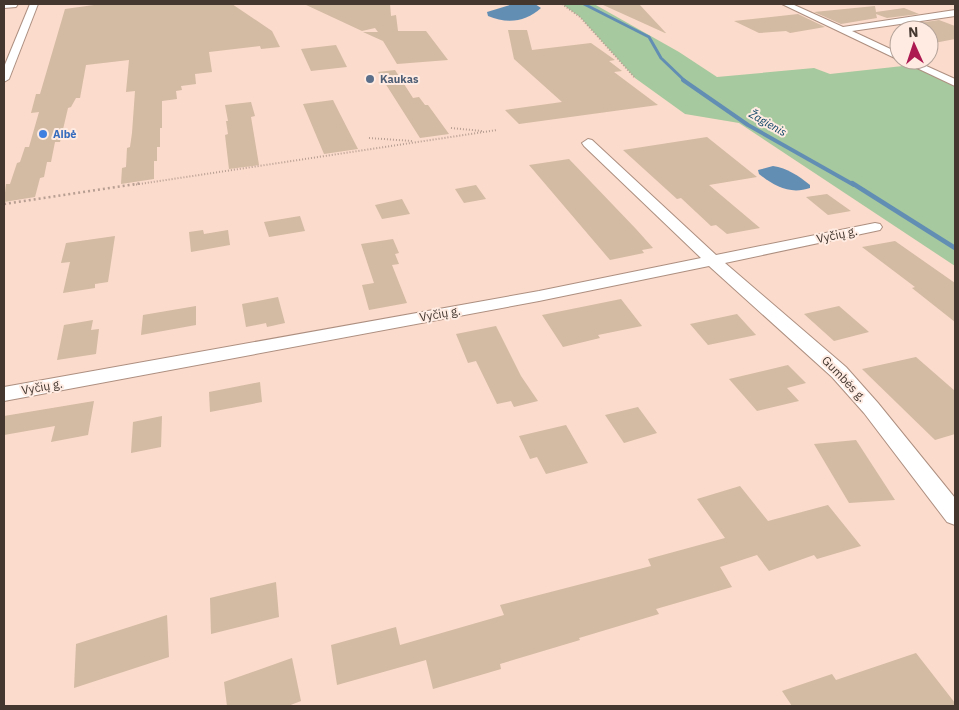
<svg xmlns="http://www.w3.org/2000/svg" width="959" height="710" font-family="'IBM Plex Sans',sans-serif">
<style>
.green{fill:#a6c99f}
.water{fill:#628eb4}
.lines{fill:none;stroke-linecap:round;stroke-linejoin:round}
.stream-far2{stroke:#628eb4;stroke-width:3}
.stream-far1{stroke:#628eb4;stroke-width:4}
.stream{stroke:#628eb4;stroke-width:4.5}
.building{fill:#d3baa3}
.street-casing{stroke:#ad8f80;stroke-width:2}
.secondary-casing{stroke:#ad8f80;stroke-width:2}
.path-far1{stroke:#b89f93;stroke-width:2;stroke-dasharray:1 2;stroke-linecap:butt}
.path{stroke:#b89f93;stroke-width:2.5;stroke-dasharray:2 3;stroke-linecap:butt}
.street{fill:#fff;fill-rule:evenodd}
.secondary{fill:#fff;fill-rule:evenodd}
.service-dot{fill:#5c6f8a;stroke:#ffebe1;stroke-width:2}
.shop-dot{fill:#3f7fe0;stroke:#ffebe1;stroke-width:2}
.labels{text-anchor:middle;stroke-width:4;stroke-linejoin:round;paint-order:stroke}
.far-service-label{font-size:11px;font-weight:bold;fill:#4e5e75;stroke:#ffebe1;text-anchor:start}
.far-water-label{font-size:11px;font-style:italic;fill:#084065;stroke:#ffebe1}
.far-shop-label{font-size:11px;font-weight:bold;fill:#366cbe;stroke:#ffebe1;text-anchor:start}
.street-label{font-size:12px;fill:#433730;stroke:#ffebe1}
</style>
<rect width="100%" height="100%" fill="#fbdbcb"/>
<polygon class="green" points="562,4 594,4 679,52 717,77 814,68 830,74 912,65 955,86 955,266 739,123 685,114 635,78 580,17"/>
<g class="water">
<path d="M 513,4 L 535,4 L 541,8 C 526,22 507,24 488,16 L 487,12 Z"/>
<path d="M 773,166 C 787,168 799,176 810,185 L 810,188 C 790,195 774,186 759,174 L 758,170 Z"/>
</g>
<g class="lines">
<polyline class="stream-far2" points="584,4 649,37 661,58 685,81"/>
<polyline class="stream-far1" points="683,80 748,125 854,185"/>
<polyline class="stream" points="852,183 955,248"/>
</g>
<g class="building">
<polygon points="101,4 232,4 272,31 280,47 261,49 260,46 209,52 212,72 195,74 196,84 181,86 182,90 176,91 177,99 162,101 162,128 160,128 160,147 157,147 157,161 154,161 154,179 121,184 122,168 126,167 127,148 130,147 132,133 135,91 126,92 129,60 86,65 80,98 76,98 71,107 68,108 60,142 55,142 51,162 47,162 44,177 40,178 35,197 4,202 6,184 10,184 17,163 20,162 25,147 29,147 39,112 31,113 36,94 40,94 65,9"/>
<polygon points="304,4 390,4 391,16 396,15 398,31 426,31 448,60 397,64 383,41 363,32 378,32 375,28 362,31"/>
<polygon points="601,4 639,4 666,33 665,33"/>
<polygon points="875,6 876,12 904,8 919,14 887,18 876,14 877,18 841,24 814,12"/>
<polygon points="798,14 825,27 790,33 786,31 759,33 734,21"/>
<polygon points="939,20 955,26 955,39 929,44 929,30 917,30 905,25"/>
<polygon points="508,30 527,30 532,50 591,43 615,60 609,61 622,71 614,72 658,105 519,124 505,110 562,102 514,59"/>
<polygon points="336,45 347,67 311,71 301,49"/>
<polygon points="395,70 413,98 419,97 425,105 428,105 449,134 420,138 378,72"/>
<polygon points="333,100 340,114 358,149 324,154 303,104"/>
<polygon points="251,102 255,116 251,117 259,165 229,169 225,135 228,134 226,121 228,121 225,105"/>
<polygon points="707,137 757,177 709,185 760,228 727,234 716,225 711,226 681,198 677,199 623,150"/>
<polygon points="569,159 636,229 653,248 642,250 644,253 610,260 529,165"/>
<polygon points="476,185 486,199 464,203 455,189"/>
<polygon points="827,194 851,211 828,215 806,197"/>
<polygon points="402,199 410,214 382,219 375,205"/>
<polygon points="300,216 305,231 269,237 264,222"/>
<polygon points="203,230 204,234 228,230 230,245 191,252 189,232"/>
<polygon points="115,236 108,282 95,284 95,288 63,293 70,262 61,263 66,243"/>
<polygon points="393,239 399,253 395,254 399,264 392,265 407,303 369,310 362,285 374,283 361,244"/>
<polygon points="895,241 955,283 955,322 912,288 915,287 862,247"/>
<polygon points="278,297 285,323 267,327 266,323 246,327 242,304"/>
<polygon points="621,299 642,326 598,335 600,338 563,347 542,315"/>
<polygon points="196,306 196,325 141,335 143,315"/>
<polygon points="839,306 869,332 834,341 804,314"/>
<polygon points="737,314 756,335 708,345 690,324"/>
<polygon points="93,320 91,330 99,329 96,354 57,360 64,325"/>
<polygon points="496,326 521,376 538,401 514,407 511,401 497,404 476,361 468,363 456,334"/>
<polygon points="916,357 955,391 955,434 935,440 862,369"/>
<polygon points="788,365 806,383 787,388 799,401 757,411 729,379"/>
<polygon points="260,382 262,402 210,412 209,392"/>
<polygon points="94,401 88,435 51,442 55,426 4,435 4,416"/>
<polygon points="638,407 657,433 624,443 605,415"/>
<polygon points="162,416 161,447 131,453 133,422"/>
<polygon points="566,425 588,463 546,474 537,457 530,459 519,436"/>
<polygon points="856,440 895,500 849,503 814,444"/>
<polygon points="740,486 768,521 828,505 861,546 817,559 814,555 769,571 757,555 720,567 732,587 656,609 659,614 579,638 580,640 500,664 501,669 433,689 426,660 337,685 331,645 396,627 400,645 504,615 500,605 651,566 648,559 725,538 697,499"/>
<polygon points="276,582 279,617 211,634 210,598"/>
<polygon points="167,615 169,657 74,688 76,644"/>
<polygon points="916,653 955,703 955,706 792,706 782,691 832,674 836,680"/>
<polygon points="292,658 301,701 288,706 227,706 224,682"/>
</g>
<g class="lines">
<defs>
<g id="street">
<polygon points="30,4 38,4 9,79 4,82 4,67"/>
<polygon points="782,4 792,4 843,27 955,10 955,16 852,31 899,53 899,60"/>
<polygon points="900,60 913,60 955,79 955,86"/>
<polygon points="588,139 592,140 716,255 875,223 880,224 882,227 880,230 725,263 846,367 878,403 955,498 955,525 947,522 864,413 832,377 709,266 539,301 4,401 4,387 539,291 701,258 584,146 582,143"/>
</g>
<polygon id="secondary" points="4,4 18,4 16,7 4,8"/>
</defs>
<use href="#street" class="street-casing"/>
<use href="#secondary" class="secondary-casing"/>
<g class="path-far1">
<polyline points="562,4 580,17 635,78"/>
<polyline points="451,128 482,131"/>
<polyline points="369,138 412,141"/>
<polyline points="133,185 497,130"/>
</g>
<polyline class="path" points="4,204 142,183"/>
<use href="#street" class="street"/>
<use href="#secondary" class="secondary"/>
</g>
<circle class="service-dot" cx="370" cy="79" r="5"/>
<circle class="shop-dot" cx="43" cy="134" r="5"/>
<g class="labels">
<g class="far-service-label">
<text x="380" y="83">Kaukas</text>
</g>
<g class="far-water-label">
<text transform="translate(768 123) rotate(30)" y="4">Žagienis</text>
</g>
<g class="far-shop-label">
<text x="53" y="138">Aibė</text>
</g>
<g class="street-label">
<text transform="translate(837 235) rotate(-12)" y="4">Vyčių g.</text>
<text transform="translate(440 314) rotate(-10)" y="4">Vyčių g.</text>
<text transform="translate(844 379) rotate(46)" y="4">Gumbės g.</text>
<text transform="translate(42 387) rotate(-10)" y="4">Vyčių g.</text>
</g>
</g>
<rect width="959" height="710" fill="none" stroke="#433730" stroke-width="10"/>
<g transform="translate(914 45) rotate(357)"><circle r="24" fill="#ffebe1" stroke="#b4a39a"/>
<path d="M0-4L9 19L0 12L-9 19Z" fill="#ac1a51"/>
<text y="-8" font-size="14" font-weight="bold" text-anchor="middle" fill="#433730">N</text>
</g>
</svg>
